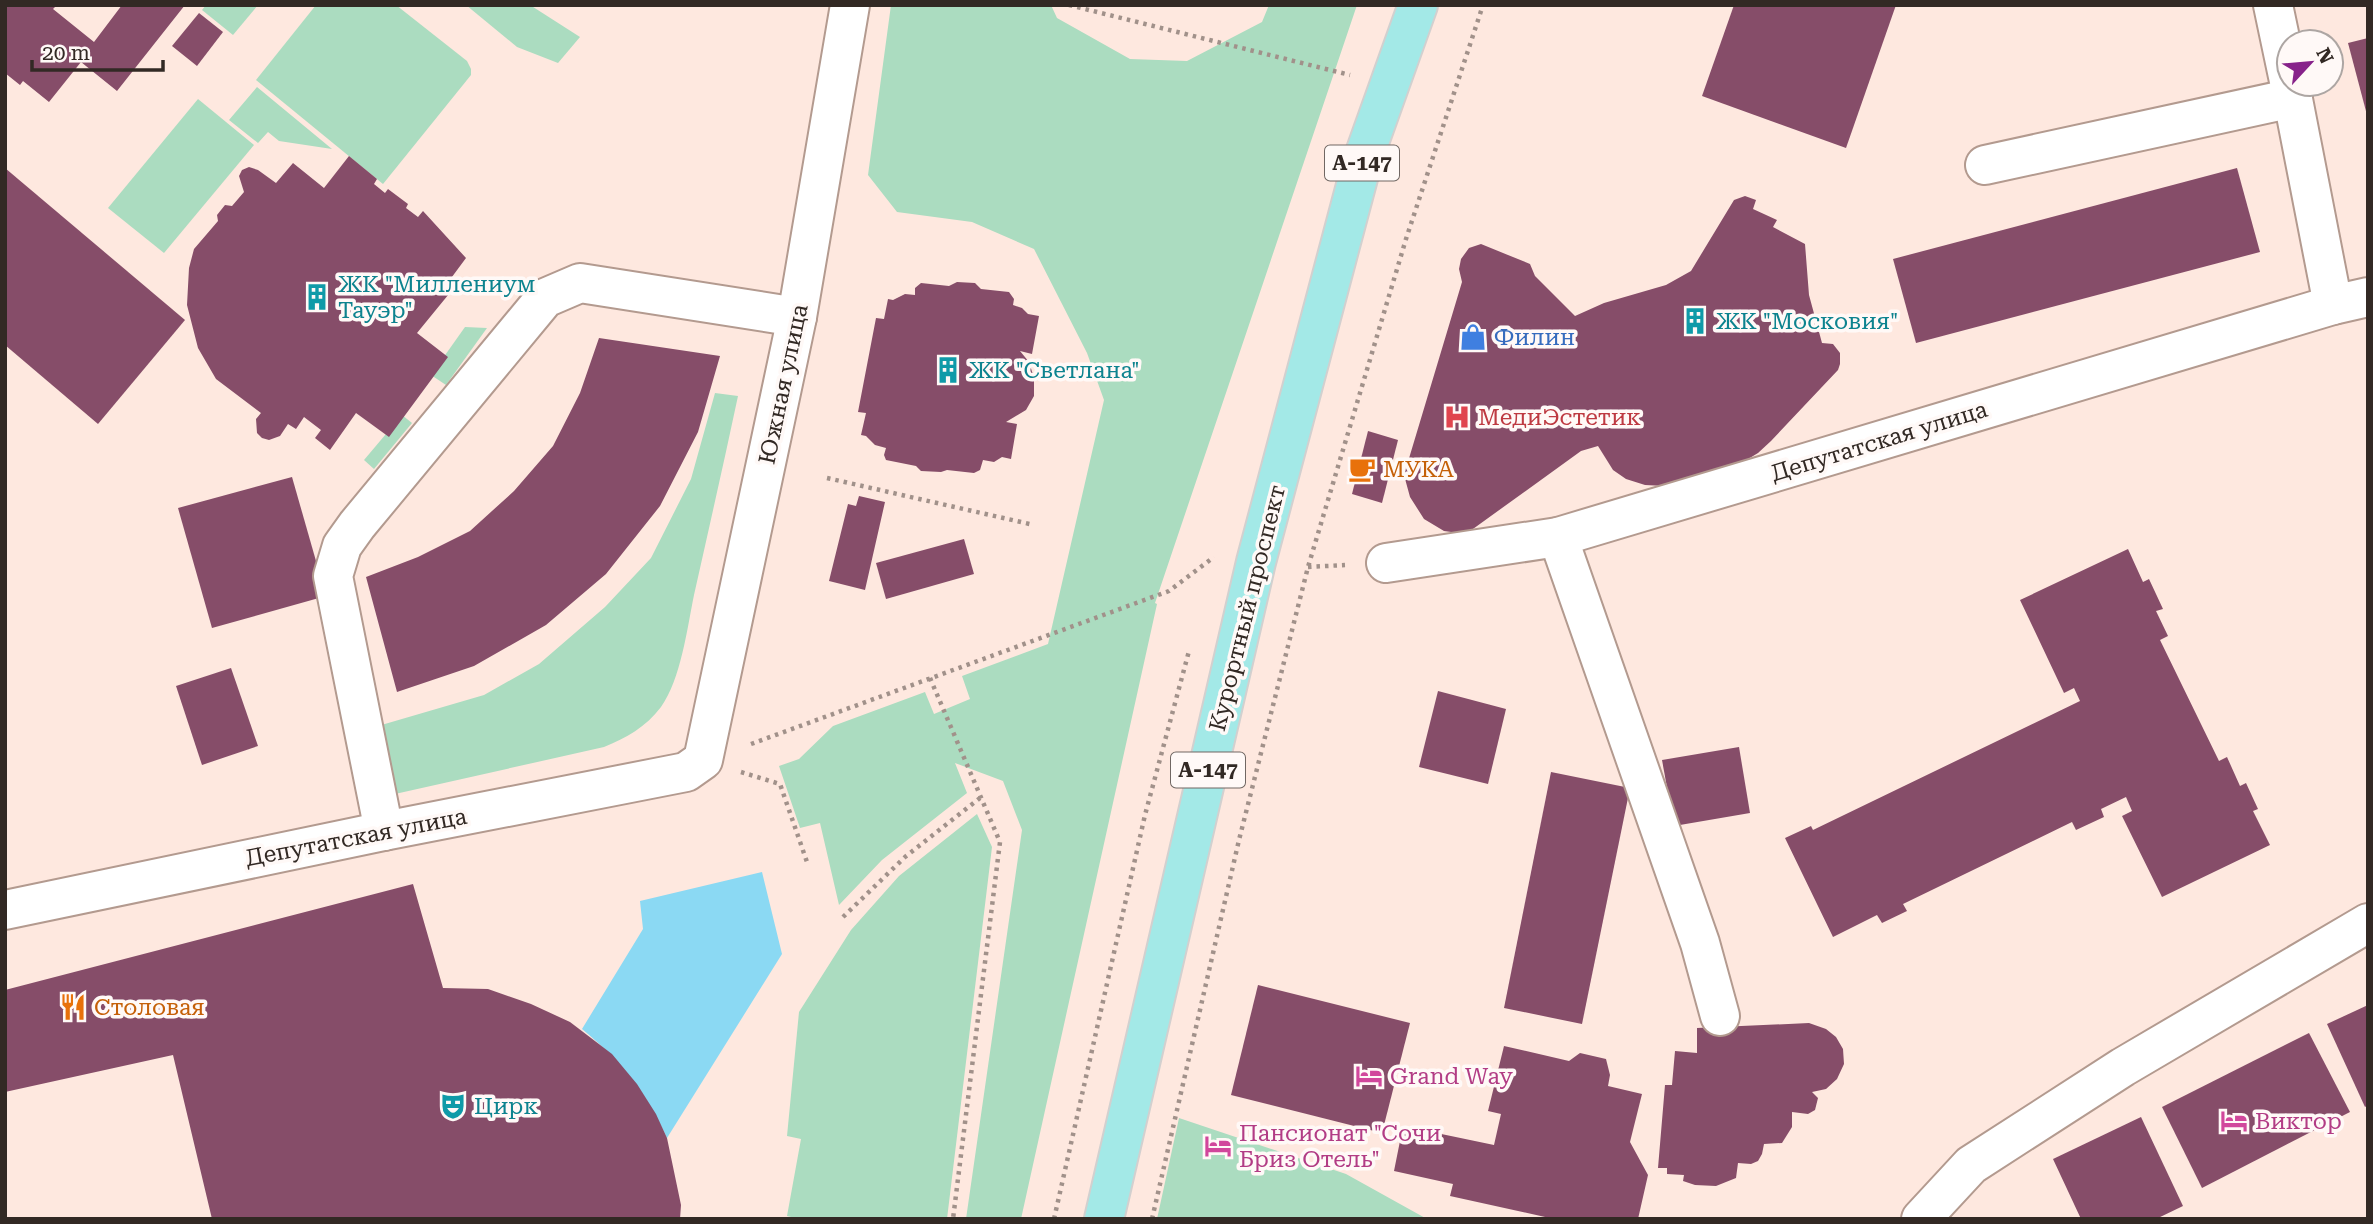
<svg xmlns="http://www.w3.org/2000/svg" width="2373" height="1224" font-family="'Roboto Serif',serif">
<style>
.green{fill:#abdcc0}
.water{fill:#8bd9f3}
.building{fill:#864d69}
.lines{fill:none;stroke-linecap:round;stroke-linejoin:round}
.minor-casing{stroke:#b39a8f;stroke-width:42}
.major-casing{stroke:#d2d0cf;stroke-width:42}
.path{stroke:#a1918a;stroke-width:4.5;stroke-dasharray:3.5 5;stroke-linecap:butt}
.minor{stroke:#fff;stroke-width:38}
.major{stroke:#a3e9e7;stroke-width:38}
.labels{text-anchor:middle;stroke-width:7;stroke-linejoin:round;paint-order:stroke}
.shield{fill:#fff9f7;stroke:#706763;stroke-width:2}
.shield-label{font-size:21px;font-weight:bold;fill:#322924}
.culture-label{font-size:23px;fill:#0d838f;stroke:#fff9f7;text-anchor:start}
.shop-label{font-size:23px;fill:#366cbe;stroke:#fff9f7;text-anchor:start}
.street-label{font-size:23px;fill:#322924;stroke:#fff9f7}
.health-label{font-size:23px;fill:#be3a42;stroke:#fff9f7;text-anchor:start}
.food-label{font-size:23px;fill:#c56008;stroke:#fff9f7;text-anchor:start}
.hotel-label{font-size:23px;fill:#b23c85;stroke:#fff9f7;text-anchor:start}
</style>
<rect width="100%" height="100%" fill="#fee8df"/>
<g class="green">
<polygon points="206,5 258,5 233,35 202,10"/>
<polygon points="316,5 396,5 467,61 471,69 471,75 383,184 256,80"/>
<polygon points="466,5 530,5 580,37 558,63 517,47"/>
<polygon points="891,5 1051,5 1057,18 1130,59 1187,61 1262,22 1269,5 1357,5 1155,603 1157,604 1021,1219 966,1219 1022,830 1003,781 955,763 967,793 882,860 839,905 820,823 800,828 779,766 799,759 833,726 925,692 934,714 970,699 962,676 1048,644 1104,400 1087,353 1034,249 972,222 897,212 868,175"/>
<polygon points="257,87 332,149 279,141 268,132 258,143 229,120"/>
<polygon points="198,99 254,145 164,253 108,208"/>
<polygon points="465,327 487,328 446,385 431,375"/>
<path d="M 715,393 L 738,396 C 724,462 709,528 694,595 C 687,629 681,679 661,707 C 646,727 626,738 604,747 L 395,794 L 378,726 L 484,695 L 539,664 L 605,607 L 651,558 L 691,479 Z"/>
<polygon points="402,415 412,423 374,469 364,460"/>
<polygon points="977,814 992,847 947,1219 799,1219 787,1216 801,1139 787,1136 799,1012 851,930 899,876"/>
<polygon points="1179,1118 1346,1174 1427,1219 1157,1219"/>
</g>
<path class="water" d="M 762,872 L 782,954 L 667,1138 C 644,1089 623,1063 582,1029 L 643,929 L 640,901 Z"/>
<g class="building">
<polygon points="5,5 57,5 53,9 94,42 122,5 185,5 117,91 81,62 49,102 23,81 20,85 5,73"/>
<polygon points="1734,5 1896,5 1846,148 1702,96"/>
<polygon points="199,13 223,32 197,66 172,46"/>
<polygon points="2368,38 2368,115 2367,115 2348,43"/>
<polygon points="349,156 377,179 374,184 385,193 388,189 408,204 406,208 418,217 423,211 466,258 446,285 453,289 417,333 448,357 389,437 356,413 330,450 315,438 321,430 304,417 296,429 288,424 280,436 269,440 262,438 257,433 256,419 261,413 216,379 198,348 187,305 189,268 194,249 218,221 217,215 225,205 232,206 244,192 239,176 242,170 249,167 258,170 276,183 293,163 324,188"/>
<polygon points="5,168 185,320 98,424 5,345"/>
<polygon points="2237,168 2260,252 1916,343 1893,259"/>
<polygon points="1745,196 1756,200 1753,209 1777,220 1773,227 1805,244 1809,295 1822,343 1833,344 1840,353 1840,364 1838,370 1771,441 1758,453 1735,467 1665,486 1645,485 1626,479 1613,470 1598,446 1581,451 1466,534 1444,531 1424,519 1410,497 1404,475 1462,282 1459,269 1461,259 1469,248 1481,244 1530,264 1535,276 1575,316 1604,303 1666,285 1691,271 1734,200"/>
<polygon points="957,282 975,283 981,289 1009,292 1014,299 1013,305 1022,308 1028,314 1039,316 1032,354 1020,351 1029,362 1034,378 1034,396 1026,410 1006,422 1017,424 1011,459 1002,457 994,462 983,460 980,470 974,473 947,470 941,472 921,471 916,466 886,460 884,455 886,448 875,445 866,436 861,435 866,413 858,412 876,318 884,319 888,299 893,300 905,294 915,295 915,288 921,283 949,286"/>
<polygon points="599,338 720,356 698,432 660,506 606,574 546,625 474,666 397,692 366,577 418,557 470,531 514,491 553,446 580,393"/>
<polygon points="1368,431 1398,440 1382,503 1352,494"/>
<polygon points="292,477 326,596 212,628 178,508"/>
<polygon points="859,496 885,502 865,590 829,581 848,504 856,506"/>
<polygon points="964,539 974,574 886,599 876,563"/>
<polygon points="2128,549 2143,582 2149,579 2163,609 2156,611 2168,636 2160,640 2219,761 2227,757 2240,786 2246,783 2258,809 2253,811 2270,845 2162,897 2122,816 2132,811 2126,797 2101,809 2104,817 2076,830 2072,822 1903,904 1907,911 1882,923 1877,915 1833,937 1785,838 1811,826 1813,830 2080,701 2074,688 2064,693 2020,600"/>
<polygon points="231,668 258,746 202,765 176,686"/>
<polygon points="1438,691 1506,709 1488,784 1419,767"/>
<polygon points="1739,747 1750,813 1674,826 1662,760"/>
<polygon points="1551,772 1630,788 1582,1024 1504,1008"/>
<polygon points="413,884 443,988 488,989 531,1004 570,1022 612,1054 637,1084 656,1114 667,1138 681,1205 680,1219 212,1219 173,1055 5,1092 5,990"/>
<polygon points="1258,985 1410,1023 1382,1133 1231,1095"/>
<polygon points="2368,1005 2368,1105 2365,1107 2327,1024"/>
<polygon points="1809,1023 1826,1029 1836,1037 1843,1049 1844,1064 1837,1079 1826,1089 1812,1092 1818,1098 1815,1110 1808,1114 1792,1112 1792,1127 1782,1143 1764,1144 1762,1154 1758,1161 1751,1164 1738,1163 1736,1178 1716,1186 1695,1185 1683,1181 1684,1175 1667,1174 1667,1168 1658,1168 1665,1085 1672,1085 1675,1051 1697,1053 1697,1028"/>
<polygon points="2309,1033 2350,1112 2202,1188 2162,1107"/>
<polygon points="1504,1046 1569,1061 1580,1053 1606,1059 1610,1075 1608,1086 1642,1094 1630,1142 1648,1175 1638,1219 1554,1219 1450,1196 1453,1184 1394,1171 1403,1126 1494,1145 1501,1114 1488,1111"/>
<polygon points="2141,1117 2183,1206 2156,1219 2081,1219 2053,1159"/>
</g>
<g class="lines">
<defs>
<g id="minor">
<polyline points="2273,5 2289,81"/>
<polyline points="2290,84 2333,305"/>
<polyline points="1985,165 2293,98"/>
<polyline points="1558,537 1700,943 1720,1016"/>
<polyline points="1386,563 1558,537 2333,305 2368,297"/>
<polyline points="384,831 333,576 342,546 357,525 545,298 580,283 797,317"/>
<polyline points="5,910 384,831 686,772 703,760 797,317 850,5"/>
<polyline points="1921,1219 1971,1165 2123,1067 2368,923"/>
</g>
<polyline id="major" points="1104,1219 1256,562 1363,159 1418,5"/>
</defs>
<use href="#minor" class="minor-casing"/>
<use href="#major" class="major-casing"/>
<g class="path">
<polyline points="1069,5 1350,75"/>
<polyline points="827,478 1034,525"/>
<polyline points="1308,567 1345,565"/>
<polyline points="930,678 1000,842 953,1219"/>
<polyline points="751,744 1169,591 1214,557"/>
<polyline points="741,772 780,784 807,862"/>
<polyline points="843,917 905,857 980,798"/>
<polyline points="1054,1219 1145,815 1189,651"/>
<polyline points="1152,1219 1239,840 1308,567 1406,239 1483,5"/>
</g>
<use href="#minor" class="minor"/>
<use href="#major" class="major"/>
</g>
<defs>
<symbol id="building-bare" viewBox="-9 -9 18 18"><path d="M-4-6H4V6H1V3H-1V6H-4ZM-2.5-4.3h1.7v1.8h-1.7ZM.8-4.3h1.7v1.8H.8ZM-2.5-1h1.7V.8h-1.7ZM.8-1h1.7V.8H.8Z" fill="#0f9aa8" stroke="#fff9f7" stroke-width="2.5" paint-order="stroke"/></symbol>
<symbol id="shop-bare" viewBox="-9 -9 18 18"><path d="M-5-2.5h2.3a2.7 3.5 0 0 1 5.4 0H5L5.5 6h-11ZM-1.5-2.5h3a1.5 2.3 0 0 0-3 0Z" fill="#3f7fe0" stroke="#fff9f7" stroke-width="2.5" paint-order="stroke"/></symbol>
<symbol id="hospital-bare" viewBox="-9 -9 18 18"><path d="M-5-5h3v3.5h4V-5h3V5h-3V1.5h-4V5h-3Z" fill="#e0444e" stroke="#fff9f7" stroke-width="2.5" paint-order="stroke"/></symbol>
<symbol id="cafe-bare" viewBox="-9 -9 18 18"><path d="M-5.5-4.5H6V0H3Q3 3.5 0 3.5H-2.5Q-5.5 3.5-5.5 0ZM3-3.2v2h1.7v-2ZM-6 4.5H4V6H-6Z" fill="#e8710a" stroke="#fff9f7" stroke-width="2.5" paint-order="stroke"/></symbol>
<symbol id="restaurant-bare" viewBox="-9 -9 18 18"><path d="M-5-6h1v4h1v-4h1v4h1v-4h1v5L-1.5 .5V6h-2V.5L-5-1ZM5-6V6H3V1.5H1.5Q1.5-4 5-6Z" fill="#e8710a" stroke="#fff9f7" stroke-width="2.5" paint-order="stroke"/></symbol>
<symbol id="hotel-bare" viewBox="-9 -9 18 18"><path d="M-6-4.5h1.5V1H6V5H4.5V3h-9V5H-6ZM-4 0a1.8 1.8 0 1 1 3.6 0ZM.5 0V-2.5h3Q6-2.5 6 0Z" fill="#d1479c" stroke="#fff9f7" stroke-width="2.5" paint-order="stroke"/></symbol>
<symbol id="theatre-bare" viewBox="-9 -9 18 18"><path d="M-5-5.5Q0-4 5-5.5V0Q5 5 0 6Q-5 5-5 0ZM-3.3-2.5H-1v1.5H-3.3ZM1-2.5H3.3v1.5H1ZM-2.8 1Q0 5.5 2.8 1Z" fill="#0f9aa8" stroke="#fff9f7" stroke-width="2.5" paint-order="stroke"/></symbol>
</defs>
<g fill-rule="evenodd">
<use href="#building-bare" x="298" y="278" width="38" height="38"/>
<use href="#building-bare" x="1676" y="302" width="38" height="38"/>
<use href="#shop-bare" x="1454" y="318" width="38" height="38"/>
<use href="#building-bare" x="929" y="351" width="38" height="38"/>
<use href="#hospital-bare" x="1438" y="398" width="38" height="38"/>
<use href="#cafe-bare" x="1343" y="450" width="38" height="38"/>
<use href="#restaurant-bare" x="54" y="988" width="38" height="38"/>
<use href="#hotel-bare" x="1350" y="1057" width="38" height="38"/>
<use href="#theatre-bare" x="434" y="1087" width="38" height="38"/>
<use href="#hotel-bare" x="2215" y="1102" width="38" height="38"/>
<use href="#hotel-bare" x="1199" y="1127" width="38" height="38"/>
</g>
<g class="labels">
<g class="shield">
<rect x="1325" y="145.5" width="74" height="35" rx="5"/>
<rect x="1171" y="752.5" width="74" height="35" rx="5"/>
</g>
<g class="shield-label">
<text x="1362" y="170">А-147</text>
<text x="1208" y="777">А-147</text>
</g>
<g class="culture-label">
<text x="338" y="292">ЖК "Миллениум<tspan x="338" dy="26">Тауэр"</tspan></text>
<text x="1716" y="329">ЖК "Московия"</text>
<text x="969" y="378">ЖК "Светлана"</text>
<text x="474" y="1114">Цирк</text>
</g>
<g class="shop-label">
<text x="1494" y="345">Филин</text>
</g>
<g class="street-label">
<text transform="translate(783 384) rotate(-78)" y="8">Южная улица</text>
<text transform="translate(1879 441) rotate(-17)" y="8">Депутатская улица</text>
<text transform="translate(1247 608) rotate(-76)" y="8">Курортный проспект</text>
<text transform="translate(356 837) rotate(-11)" y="8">Депутатская улица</text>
</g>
<g class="health-label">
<text x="1478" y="425">МедиЭстетик</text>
</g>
<g class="food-label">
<text x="1383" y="477">МУКА</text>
<text x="94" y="1015">Столовая</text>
</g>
<g class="hotel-label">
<text x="1390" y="1084">Grand Way</text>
<text x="2255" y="1129">Виктор</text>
<text x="1239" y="1141">Пансионат "Сочи<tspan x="1239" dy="26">Бриз Отель"</tspan></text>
</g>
</g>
<rect width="2373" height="1224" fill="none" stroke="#322924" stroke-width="14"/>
<g transform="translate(2310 63) rotate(64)"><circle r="33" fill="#fff9f7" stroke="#ada6a3" stroke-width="2"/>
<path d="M0-5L12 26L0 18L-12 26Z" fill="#87228a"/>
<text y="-10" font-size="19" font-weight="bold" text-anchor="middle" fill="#322924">N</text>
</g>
<path d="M32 60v10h131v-10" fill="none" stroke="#322924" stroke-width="3.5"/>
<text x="42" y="60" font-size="21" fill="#322924" stroke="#fff9f7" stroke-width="5" paint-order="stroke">20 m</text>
</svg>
